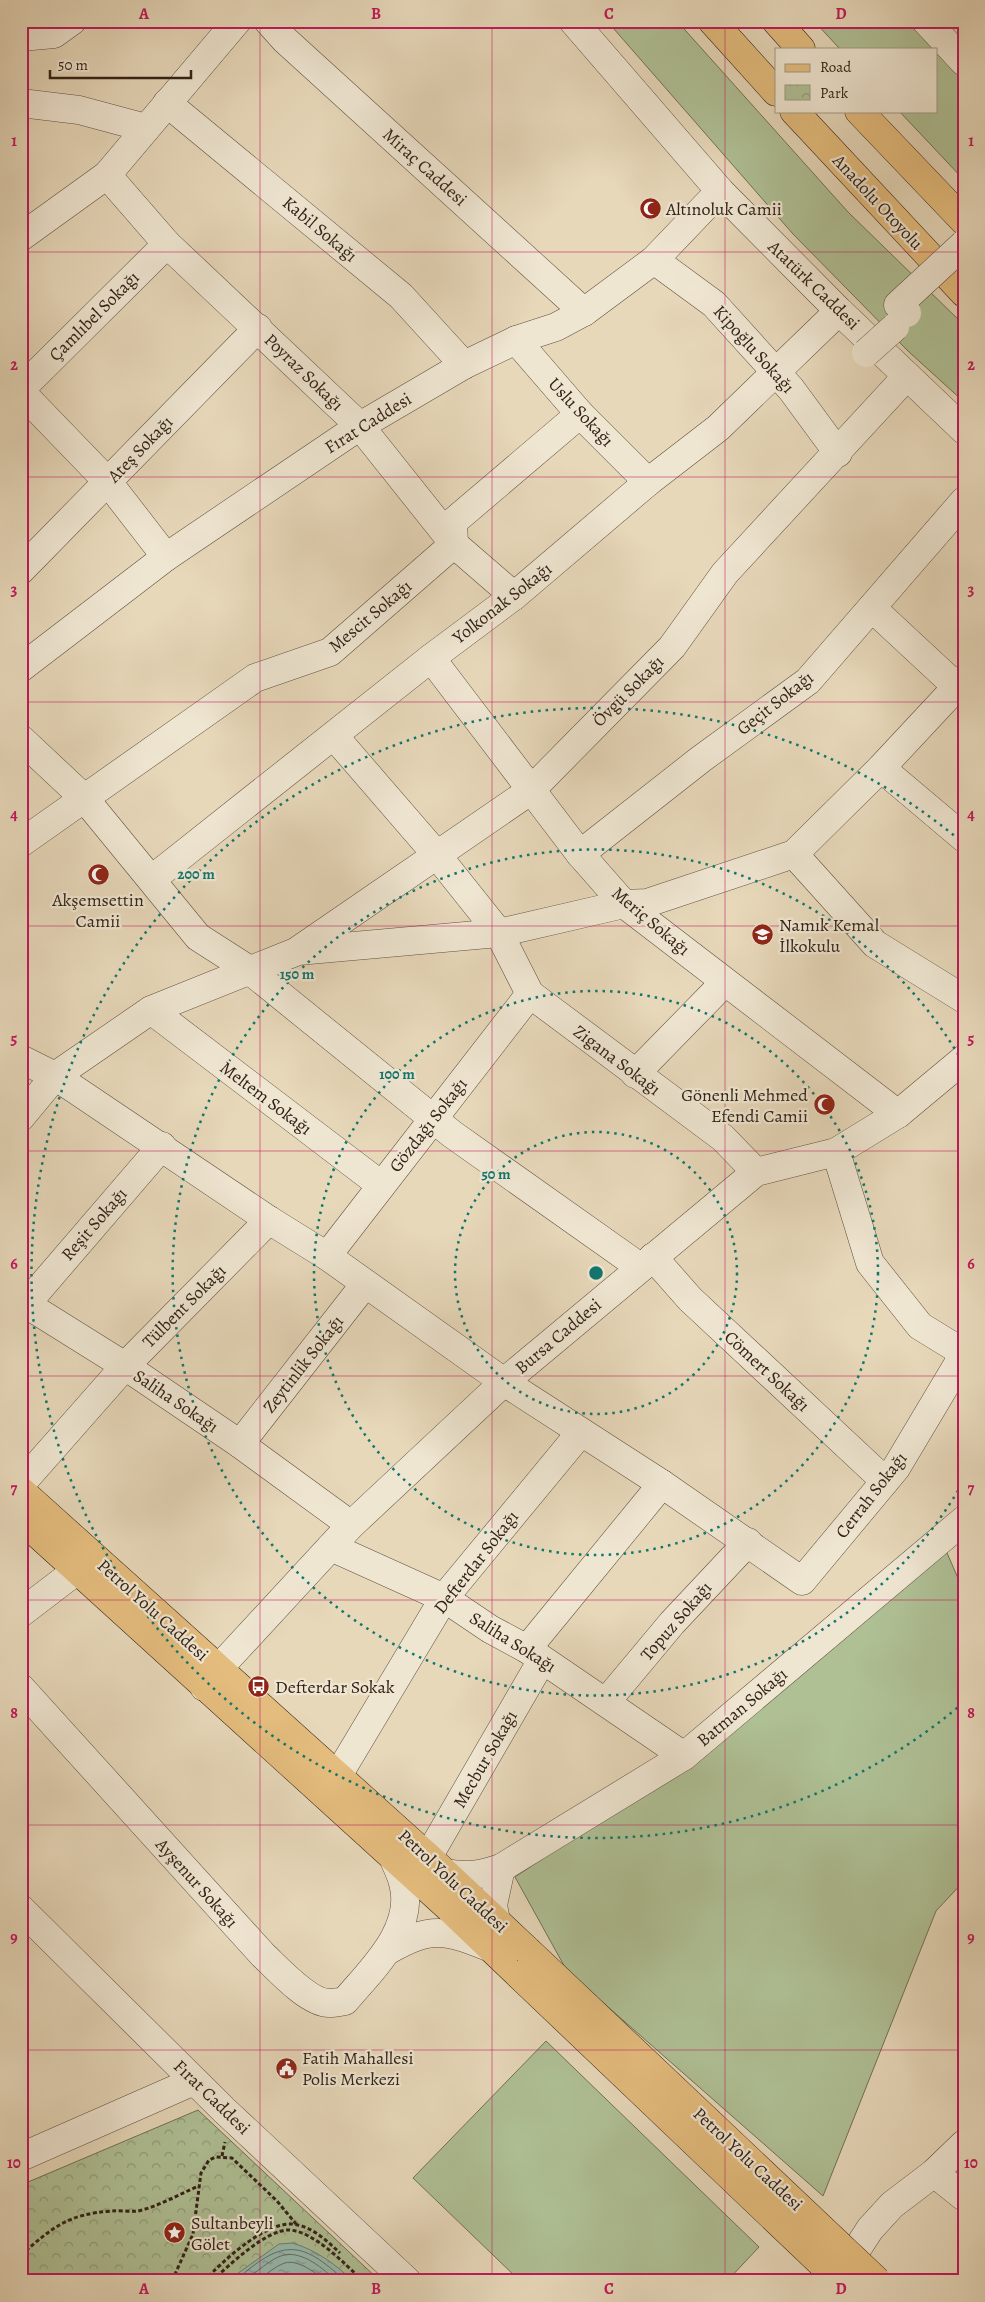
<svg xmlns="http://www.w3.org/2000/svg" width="985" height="2302" font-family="Alegreya,serif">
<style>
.grass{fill:#afc095;stroke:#707156}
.park{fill:url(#park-crowns);stroke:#707156}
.water{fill:url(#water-ripples);stroke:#6f7d73}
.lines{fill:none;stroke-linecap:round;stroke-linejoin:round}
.shore{stroke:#646e64;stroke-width:1}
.minor-casing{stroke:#5f5040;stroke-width:29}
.major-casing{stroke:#322218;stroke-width:29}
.highway-casing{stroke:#322218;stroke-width:29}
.path{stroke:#322218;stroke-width:3;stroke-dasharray:4 2.5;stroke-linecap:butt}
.minor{stroke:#efe6d2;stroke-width:28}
.major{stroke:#e4bc7d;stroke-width:28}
.highway{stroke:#e4bc7d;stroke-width:28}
.minor-bridge-casing{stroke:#5f5040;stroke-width:29;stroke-linecap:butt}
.major-bridge-casing{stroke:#322218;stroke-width:29;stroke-linecap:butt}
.minor-bridge{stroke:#efe6d2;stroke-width:28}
.major-bridge{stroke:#e4bc7d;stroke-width:28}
.grid{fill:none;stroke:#c2185b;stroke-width:1;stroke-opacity:0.55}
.ring{fill:none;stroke:#0f766e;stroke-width:2.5;stroke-dasharray:2.5 5}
.labels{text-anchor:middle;stroke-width:4.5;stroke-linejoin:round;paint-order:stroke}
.street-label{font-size:18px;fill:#322218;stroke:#efe6d2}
.poi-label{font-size:18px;fill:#322218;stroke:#efe6d2;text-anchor:start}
.centre{fill:#0f766e;stroke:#efe6d2;stroke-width:2.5}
.ring-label{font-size:15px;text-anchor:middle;font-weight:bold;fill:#0f766e;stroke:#efe6d2;stroke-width:4.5;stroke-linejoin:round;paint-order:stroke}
.neatline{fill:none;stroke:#c2185b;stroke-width:2}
.grid-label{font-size:16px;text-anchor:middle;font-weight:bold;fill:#c2185b}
</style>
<defs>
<pattern id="park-crowns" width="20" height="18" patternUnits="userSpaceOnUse" patternTransform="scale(1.25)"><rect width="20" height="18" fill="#afc095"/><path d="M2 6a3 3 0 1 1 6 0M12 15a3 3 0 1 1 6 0" fill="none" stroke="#8f9c79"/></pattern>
<pattern id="water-ripples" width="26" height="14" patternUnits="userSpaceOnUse" patternTransform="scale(1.25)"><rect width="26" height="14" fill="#97baaf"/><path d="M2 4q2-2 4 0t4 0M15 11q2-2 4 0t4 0" fill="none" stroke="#7c978d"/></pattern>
</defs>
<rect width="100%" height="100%" fill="#e7d8ba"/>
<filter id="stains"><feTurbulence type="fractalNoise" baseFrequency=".004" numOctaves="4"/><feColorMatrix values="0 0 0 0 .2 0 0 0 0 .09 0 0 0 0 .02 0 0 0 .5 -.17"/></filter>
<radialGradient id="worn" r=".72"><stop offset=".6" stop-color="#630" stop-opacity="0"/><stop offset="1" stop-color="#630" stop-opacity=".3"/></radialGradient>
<g class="grass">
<polygon points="607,21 677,21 848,212 964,325 964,402 908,351 793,234"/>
<polygon points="814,21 914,21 964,72 964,180 899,111 936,111 936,49 840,49"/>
<polygon points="944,1546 964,1592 964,1881 936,1911 823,2196 567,1971 515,1877 720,1741"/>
<polygon points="546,2041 759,2247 727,2281 520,2281 413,2178"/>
</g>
<polygon class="park" points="198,2110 380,2281 21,2281 21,2185"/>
<path class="water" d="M 293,2243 C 317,2251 334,2263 353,2281 L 227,2281 L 279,2244 Z"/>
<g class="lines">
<g class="shore">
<path d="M 235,2281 C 281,2240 300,2238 345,2281"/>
<path d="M 244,2281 C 256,2273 271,2258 284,2255 C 303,2251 324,2269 336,2281"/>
<path d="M 257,2281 C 266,2275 275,2266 285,2263 C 297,2259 317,2273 325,2281"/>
</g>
<defs>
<g id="minor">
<polyline points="268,21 285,40 584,312"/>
<polyline points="573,21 720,191 839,311 964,430"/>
<polyline points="926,21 964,62"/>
<polyline points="21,37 54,34 72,21"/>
<polyline points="21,103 79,110 146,128"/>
<polyline points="167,103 401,296 464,365"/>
<polyline points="107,175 167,244 360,426 454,544 514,596"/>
<polyline points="21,237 107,175 237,21"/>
<polyline points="654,260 714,304 791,389 838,453"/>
<polyline points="516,340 580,414 648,482"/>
<polyline points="21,389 167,244"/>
<polyline points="21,392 108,482 166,557"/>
<polyline points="21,570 258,328"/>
<polyline points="872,608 957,687"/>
<polyline points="431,658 580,854 624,904 898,1114"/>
<polyline points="21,668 166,557 360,426 464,365 516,340 556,327 584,312 654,260 720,191"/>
<polyline points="334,736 436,854 499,933 530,994 723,1138 756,1172"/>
<polyline points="21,739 85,799 198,937 248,969 452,1134 640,1267"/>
<polyline points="881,768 964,838"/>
<polyline points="21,843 255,678 330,652 454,544 453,522 580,414"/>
<polyline points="580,854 701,759 808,681 964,501"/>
<polyline points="794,854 875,944 964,999"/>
<polyline points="152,879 431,658 514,596 648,482 718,428 839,311"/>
<polyline points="300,949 530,791 672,647 725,573 907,376"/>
<polyline points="151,1010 381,1185"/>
<polyline points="21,1059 55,1076 269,1220 327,1256 504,1382 662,1484 802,1581 896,1468 964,1354"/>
<polyline points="635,1074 725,982"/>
<polyline points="21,1117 55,1076 151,1010 298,951 499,933 624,904 647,903 794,854 881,768 964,679"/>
<polyline points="836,1152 870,1263 920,1326 964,1353"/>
<polyline points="327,1256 530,994"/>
<polyline points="653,1257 690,1299 885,1481"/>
<polyline points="21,1301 125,1366 240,1444 351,1525"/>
<polyline points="27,1303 162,1146"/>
<polyline points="240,1444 365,1284"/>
<polyline points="21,1484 125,1366 269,1220"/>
<polyline points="331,1547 444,1598 490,1629 527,1649 684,1756"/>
<polyline points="21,1613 76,1571"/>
<polyline points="527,1649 662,1484"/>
<polyline points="204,1687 218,1669 351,1525 504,1382 756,1172 836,1152 898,1114 964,1059"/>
<path d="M 21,1688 L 263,1955 C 277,1968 308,2003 329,2003 C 334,2003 340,2002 345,2001 C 371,1970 416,1929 403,1883 C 401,1874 396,1865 393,1857"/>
<polyline points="606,1702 672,1623 748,1542"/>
<polyline points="337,1777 444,1598 581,1432"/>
<polyline points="428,1857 542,1660"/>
<path d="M 445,1873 C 467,1877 481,1875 501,1868 L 684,1756 L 964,1520"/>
<polyline points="21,1909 224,2110 407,2281"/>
<polyline points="496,1921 493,1905 501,1868"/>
<path d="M 387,1951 C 432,1925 445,1930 491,1948"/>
<polyline points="21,2157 194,2081"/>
<polyline points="934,2173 964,2197"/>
<polyline points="839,2277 870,2229 892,2205 934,2173 964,2144"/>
</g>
<g id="major">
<polyline points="21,1491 428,1857 527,1950"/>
<polyline points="21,1519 448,1907 519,1975"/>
</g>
<g id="highway">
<polyline points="712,21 776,92"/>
<polyline points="776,21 801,49"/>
<polyline points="794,111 964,293"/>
<polyline points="859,111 964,221"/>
</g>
</defs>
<use href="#minor" class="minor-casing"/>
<use href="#major" class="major-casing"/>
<use href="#highway" class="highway-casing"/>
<g class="path">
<polyline points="222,2156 225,2142"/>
<path d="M 21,2255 C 53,2227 68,2214 112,2211 C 120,2210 130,2212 138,2211 C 160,2206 179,2194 199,2186"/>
<polyline points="172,2281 193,2234 201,2173 209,2160 216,2157 232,2158 277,2201 296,2224"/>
<path d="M 204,2281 C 223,2261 269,2217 298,2225 C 315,2229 328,2242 340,2253"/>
<path d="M 212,2281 C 228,2266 266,2230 288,2230 C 313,2230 346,2265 363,2281"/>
</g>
<use href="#minor" class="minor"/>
<use href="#major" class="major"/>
<use href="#highway" class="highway"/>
<defs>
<g id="minor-bridge">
<polyline points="907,313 898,305 964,244"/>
<polyline points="866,353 895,327"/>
</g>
<g id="major-bridge">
<polyline points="527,1950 877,2281"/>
<polyline points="519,1975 840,2281"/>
</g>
</defs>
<use href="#minor-bridge" class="minor-bridge-casing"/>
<use href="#major-bridge" class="major-bridge-casing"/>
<use href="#minor-bridge" class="minor-bridge"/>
<use href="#major-bridge" class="major-bridge"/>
</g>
<path class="grid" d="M 260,21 L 260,2281M 492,21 L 492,2281M 725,21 L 725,2281M 21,252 L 964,252M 21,477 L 964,477M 21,702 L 964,702M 21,926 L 964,926M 21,1151 L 964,1151M 21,1376 L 964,1376M 21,1600 L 964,1600M 21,1825 L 964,1825M 21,2050 L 964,2050"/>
<g class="ring">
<circle cx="596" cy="1273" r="141"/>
<circle cx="596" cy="1273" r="282"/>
<path d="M962 1484A423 423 0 1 1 962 1061"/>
<path d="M963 1703A565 565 0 1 1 963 843"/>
</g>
<defs>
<symbol id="mosque-disc" viewBox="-11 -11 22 22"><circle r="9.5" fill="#8f2418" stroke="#efe6d2"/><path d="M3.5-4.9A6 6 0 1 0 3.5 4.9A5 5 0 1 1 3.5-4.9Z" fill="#fff"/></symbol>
<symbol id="school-disc" viewBox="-11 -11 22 22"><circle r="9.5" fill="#8f2418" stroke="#efe6d2"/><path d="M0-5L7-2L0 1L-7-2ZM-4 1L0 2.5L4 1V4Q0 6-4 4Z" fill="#fff"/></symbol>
<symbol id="bus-disc" viewBox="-11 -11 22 22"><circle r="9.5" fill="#8f2418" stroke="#efe6d2"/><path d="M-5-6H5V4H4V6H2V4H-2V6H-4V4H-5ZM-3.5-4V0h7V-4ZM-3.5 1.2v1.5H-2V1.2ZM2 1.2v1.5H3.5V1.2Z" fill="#fff"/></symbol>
<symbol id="civic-disc" viewBox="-11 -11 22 22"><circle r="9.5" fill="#8f2418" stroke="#efe6d2"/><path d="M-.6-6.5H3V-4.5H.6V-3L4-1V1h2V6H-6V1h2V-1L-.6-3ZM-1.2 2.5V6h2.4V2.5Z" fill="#fff"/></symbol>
<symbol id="sight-disc" viewBox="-11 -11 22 22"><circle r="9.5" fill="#8f2418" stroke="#efe6d2"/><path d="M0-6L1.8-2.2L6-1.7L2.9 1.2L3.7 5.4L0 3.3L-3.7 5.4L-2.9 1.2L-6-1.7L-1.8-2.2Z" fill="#fff"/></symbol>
</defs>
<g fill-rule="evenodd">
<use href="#mosque-disc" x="638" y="196" width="25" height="25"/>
<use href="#mosque-disc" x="86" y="862" width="25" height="25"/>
<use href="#school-disc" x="750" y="922" width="25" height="25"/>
<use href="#mosque-disc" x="812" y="1092" width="25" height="25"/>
<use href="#bus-disc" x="246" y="1674" width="25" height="25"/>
<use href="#civic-disc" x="274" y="2056" width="25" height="25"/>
<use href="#sight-disc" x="162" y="2220" width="25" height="25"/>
</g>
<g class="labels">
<g class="street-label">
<text transform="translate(425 167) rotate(42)" y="6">Miraç Caddesi</text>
<text transform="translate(878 202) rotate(47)" y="6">Anadolu Otoyolu</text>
<text transform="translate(320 229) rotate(40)" y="6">Kabil Sokağı</text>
<text transform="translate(814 285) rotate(44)" y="6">Atatürk Caddesi</text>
<text transform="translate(94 316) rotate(-45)" y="6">Çamlıbel Sokağı</text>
<text transform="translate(754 349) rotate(48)" y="6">Kipoğlu Sokağı</text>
<text transform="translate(304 372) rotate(44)" y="6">Poyraz Sokağı</text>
<text transform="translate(581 412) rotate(47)" y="6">Uslu Sokağı</text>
<text transform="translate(368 423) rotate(-32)" y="6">Fırat Caddesi</text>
<text transform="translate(140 449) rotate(-46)" y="6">Ateş Sokağı</text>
<text transform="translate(502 603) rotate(-38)" y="6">Yolkonak Sokağı</text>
<text transform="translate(370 616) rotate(-40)" y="6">Mescit Sokağı</text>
<text transform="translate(628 691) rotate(-45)" y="6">Övgü Sokağı</text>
<text transform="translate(775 703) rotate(-38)" y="6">Geçit Sokağı</text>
<text transform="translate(651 921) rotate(40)" y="6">Meriç Sokağı</text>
<text transform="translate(617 1060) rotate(37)" y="6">Zigana Sokağı</text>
<text transform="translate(266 1098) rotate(37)" y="6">Meltem Sokağı</text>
<text transform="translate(428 1125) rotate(-52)" y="6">Gözdağı Sokağı</text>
<text transform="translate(94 1224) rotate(-49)" y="6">Reşit Sokağı</text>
<text transform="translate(184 1306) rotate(-45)" y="6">Tülbent Sokağı</text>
<text transform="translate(558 1336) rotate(-40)" y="6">Bursa Caddesi</text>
<text transform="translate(303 1364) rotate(-52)" y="6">Zeytinlik Sokağı</text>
<text transform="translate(767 1371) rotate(43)" y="6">Cömert Sokağı</text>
<text transform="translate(176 1401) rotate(34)" y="6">Saliha Sokağı</text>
<text transform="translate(871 1495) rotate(-52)" y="6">Cerrah Sokağı</text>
<text transform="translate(476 1562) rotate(-52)" y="6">Defterdar Sokağı</text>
<text transform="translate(153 1610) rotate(42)" y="6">Petrol Yolu Caddesi</text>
<text transform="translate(676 1621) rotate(-49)" y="6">Topuz Sokağı</text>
<text transform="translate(513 1642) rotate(32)" y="6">Saliha Sokağı</text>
<text transform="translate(742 1707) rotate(-40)" y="6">Batman Sokağı</text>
<text transform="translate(485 1759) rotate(-60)" y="6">Mecbur Sokağı</text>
<text transform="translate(453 1881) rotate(43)" y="6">Petrol Yolu Caddesi</text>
<text transform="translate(197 1883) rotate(48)" y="6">Ayşenur Sokağı</text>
<text transform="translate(212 2097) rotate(44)" y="6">Fırat Caddesi</text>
<text transform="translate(748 2159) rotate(43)" y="6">Petrol Yolu Caddesi</text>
</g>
<g class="poi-label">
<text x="666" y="215">Altınoluk Camii</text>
<text x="98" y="906" text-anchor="middle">Akşemsettin<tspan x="98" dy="21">Camii</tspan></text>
<text x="779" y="931">Namık Kemal<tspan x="779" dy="21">İlkokulu</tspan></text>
<text x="808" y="1101" text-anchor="end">Gönenli Mehmed<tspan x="808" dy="21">Efendi Camii</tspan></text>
<text x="275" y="1693">Defterdar Sokak</text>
<text x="302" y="2064">Fatih Mahallesi<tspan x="302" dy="21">Polis Merkezi</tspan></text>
<text x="191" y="2229">Sultanbeyli<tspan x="191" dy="21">Gölet</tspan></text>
</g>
</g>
<circle cx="596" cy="1273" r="8" class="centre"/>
<g class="ring-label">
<text x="196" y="879">200 m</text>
<text x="297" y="979">150 m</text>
<text x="397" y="1079">100 m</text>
<text x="496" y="1179">50 m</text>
</g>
<rect width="985" height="2302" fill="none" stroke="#e7d8ba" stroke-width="55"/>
<rect x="775" y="48" width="162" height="65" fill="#efe6d2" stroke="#a39888"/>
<rect x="785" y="64" width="25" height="8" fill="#e4bc7d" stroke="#a39888"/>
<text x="820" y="72" font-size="15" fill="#322218">Road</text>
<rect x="785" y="85" width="25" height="15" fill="url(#park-crowns)" stroke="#a39888"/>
<text x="820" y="98" font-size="15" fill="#322218">Park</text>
<path d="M50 70v8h141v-8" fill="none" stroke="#322218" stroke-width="2.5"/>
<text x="58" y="70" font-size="15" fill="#322218" stroke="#efe6d2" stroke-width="4" paint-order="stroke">50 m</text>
<rect x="28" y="28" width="930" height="2246" class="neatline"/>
<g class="grid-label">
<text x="144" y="19">A</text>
<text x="376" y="19">B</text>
<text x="609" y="19">C</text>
<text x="841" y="19">D</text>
<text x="14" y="146">1</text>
<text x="971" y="146">1</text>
<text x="14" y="370">2</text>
<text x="971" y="370">2</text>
<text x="14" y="595">3</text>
<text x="971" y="595">3</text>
<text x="14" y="820">4</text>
<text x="971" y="820">4</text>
<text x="14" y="1044">5</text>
<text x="971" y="1044">5</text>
<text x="14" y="1269">6</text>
<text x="971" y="1269">6</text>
<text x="14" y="1494">7</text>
<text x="971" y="1494">7</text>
<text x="14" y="1718">8</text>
<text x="971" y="1718">8</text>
<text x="14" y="1943">9</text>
<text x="971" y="1943">9</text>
<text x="14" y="2168">10</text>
<text x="971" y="2168">10</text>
<text x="144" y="2294">A</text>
<text x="376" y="2294">B</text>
<text x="609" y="2294">C</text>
<text x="841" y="2294">D</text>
</g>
<rect width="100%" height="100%" filter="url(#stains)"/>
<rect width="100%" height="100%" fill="url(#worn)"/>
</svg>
